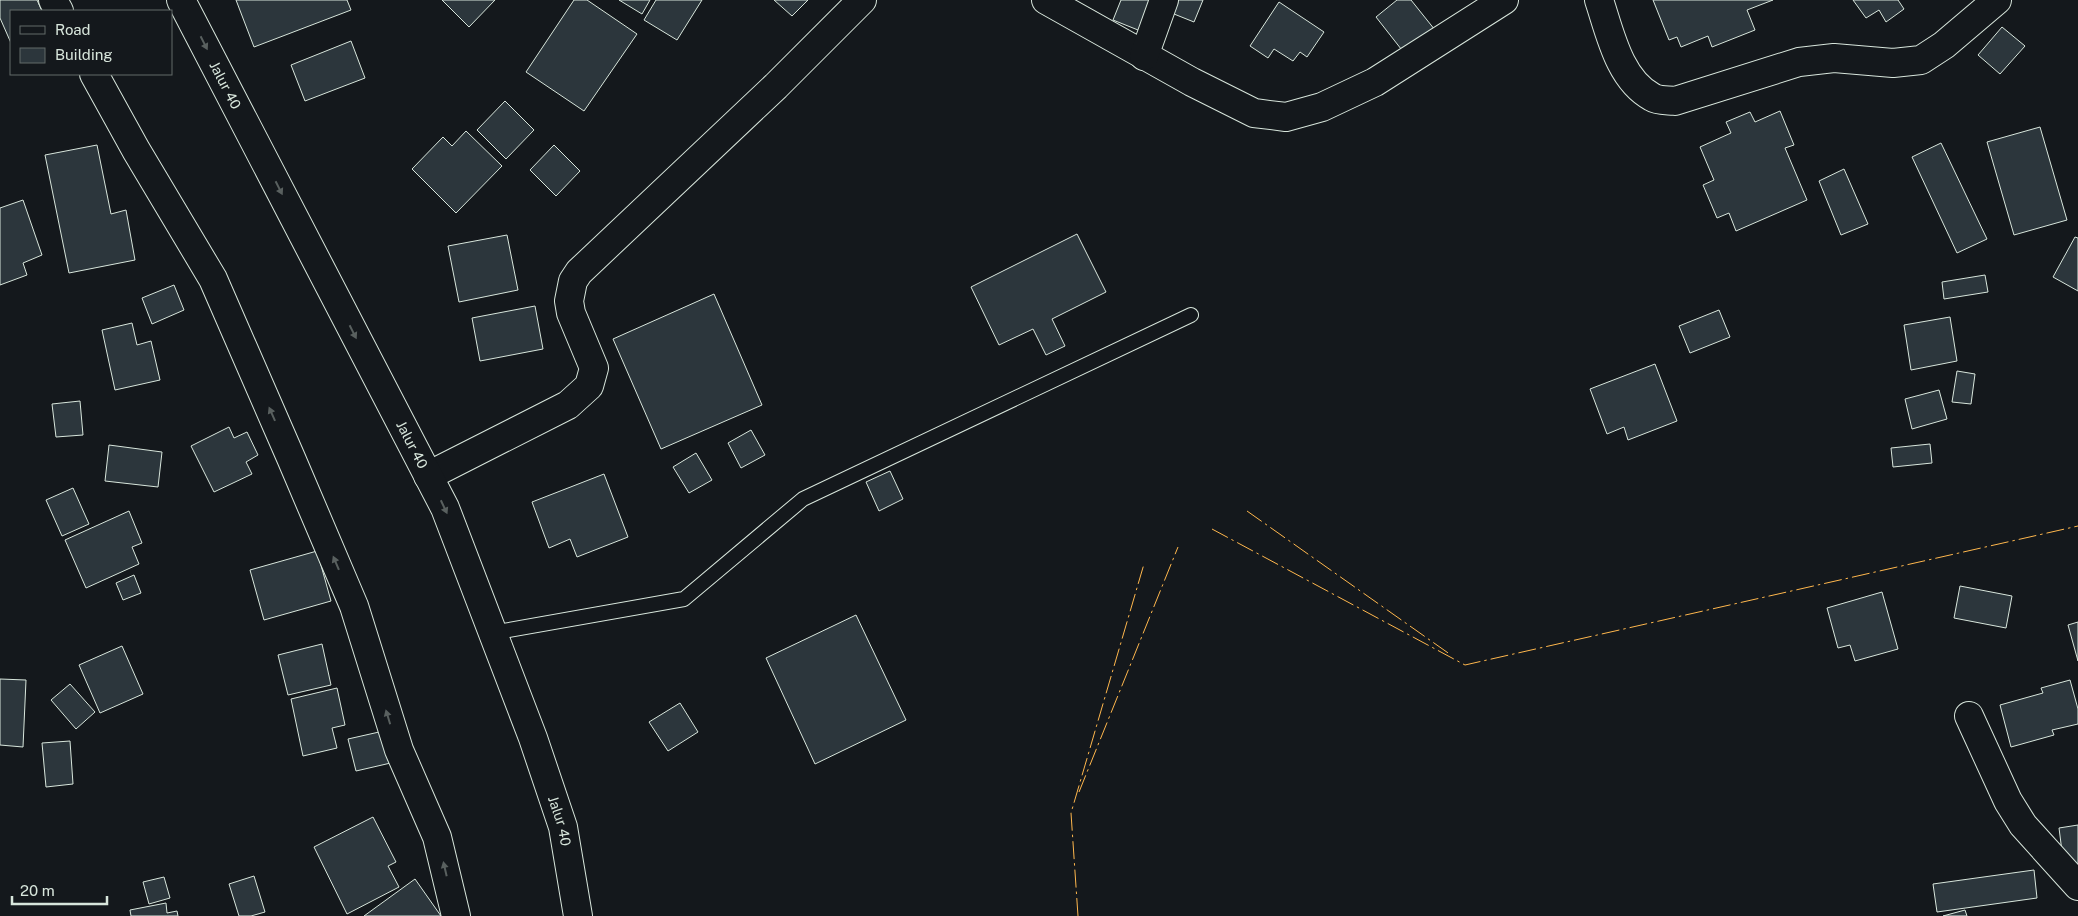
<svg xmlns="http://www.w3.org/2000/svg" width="2078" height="916" font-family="'Public Sans',sans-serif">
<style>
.building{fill:#2c363c;stroke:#d8e6dc}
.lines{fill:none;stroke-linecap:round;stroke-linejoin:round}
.lane-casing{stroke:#d8e6dc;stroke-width:16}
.street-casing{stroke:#d8e6dc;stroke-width:30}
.highway-casing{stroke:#d8e6dc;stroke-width:30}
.lane{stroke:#14181c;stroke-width:14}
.street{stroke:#14181c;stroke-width:28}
.highway{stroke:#14181c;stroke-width:28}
.power{stroke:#ffb74d;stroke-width:1;stroke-dasharray:18 4 2.5 4;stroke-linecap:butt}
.oneway{fill:#59605f}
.labels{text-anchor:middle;stroke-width:4;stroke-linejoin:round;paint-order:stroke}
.street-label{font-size:14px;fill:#d8e6dc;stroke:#14181c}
</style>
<rect width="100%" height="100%" fill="#14181c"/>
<g class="building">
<polygon points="0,0 37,0 42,11 11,11 11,43 0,18"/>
<polygon points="236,0 347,0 351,10 254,47"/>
<polygon points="442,0 495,0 469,27"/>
<polygon points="574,0 587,0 637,34 584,111 526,72"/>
<polygon points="619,0 650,0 642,14"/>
<polygon points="656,0 702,0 677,40 644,20"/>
<polygon points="774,0 808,0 792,16"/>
<polygon points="1121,0 1155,0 1143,32 1113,20"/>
<polygon points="1167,0 1203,0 1194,22 1164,10"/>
<polygon points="1397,0 1411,0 1435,30 1405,54 1376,17"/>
<polygon points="1653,0 1773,0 1747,10 1755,30 1712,47 1708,36 1681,47 1677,37 1669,40"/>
<polygon points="1853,0 1898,0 1904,9 1886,22 1879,10 1866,18"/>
<polygon points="1279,2 1324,32 1307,57 1300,52 1293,61 1274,49 1268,58 1250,46"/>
<polygon points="2002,27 2025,46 2000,74 1978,55"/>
<polygon points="351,41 365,78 305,101 291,65"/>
<polygon points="505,101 534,130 506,159 477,130"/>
<polygon points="1780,111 1794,145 1785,148 1807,200 1736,231 1729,213 1717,218 1703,185 1714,180 1700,147 1731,133 1726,122 1750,112 1755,122"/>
<polygon points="2040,127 2067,220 2014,235 1987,142"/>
<polygon points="466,131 502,166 456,213 412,169 443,137 452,146"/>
<polygon points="1941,143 1987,239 1957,253 1912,157"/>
<polygon points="97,145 111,214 126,210 135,260 69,273 45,155"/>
<polygon points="554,145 580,171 556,196 530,170"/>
<polygon points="1844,169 1868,224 1841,235 1819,181"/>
<polygon points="23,200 42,255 23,263 27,275 0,285 0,208"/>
<polygon points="1077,234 1106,292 1052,319 1065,346 1046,355 1033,329 999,345 971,287"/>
<polygon points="507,235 518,290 459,302 448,246"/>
<polygon points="2075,237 2078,238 2078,291 2053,277"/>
<polygon points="1985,275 1988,292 1944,299 1942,282"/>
<polygon points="174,285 184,310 152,324 142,298"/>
<polygon points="714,294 762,405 661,449 613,339"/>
<polygon points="535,306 543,349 480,361 472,318"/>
<polygon points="1719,310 1730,337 1690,353 1679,326"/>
<polygon points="1950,317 1957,361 1911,370 1904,325"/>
<polygon points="132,323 137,345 151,341 160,380 115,390 102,330"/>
<polygon points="1655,364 1677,421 1628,440 1624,427 1607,434 1590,389"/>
<polygon points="1957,371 1975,374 1971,404 1952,402"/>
<polygon points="1939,390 1947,419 1912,429 1905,399"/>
<polygon points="80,401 83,435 56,437 52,404"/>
<polygon points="229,427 234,438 247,432 258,455 246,462 252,474 214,492 191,446"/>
<polygon points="751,430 765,455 741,468 728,443"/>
<polygon points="1930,444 1932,463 1893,467 1891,448"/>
<polygon points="109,445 162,452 158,487 105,481"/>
<polygon points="696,453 712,480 689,493 673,467"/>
<polygon points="890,471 903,499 879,511 866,482"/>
<polygon points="604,474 628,537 577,557 570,539 549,548 532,502"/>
<polygon points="73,488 89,524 62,536 46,500"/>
<polygon points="129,511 142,543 132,547 139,564 86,588 65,540"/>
<polygon points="317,551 331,601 264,620 250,570"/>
<polygon points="134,575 141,593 123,600 116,583"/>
<polygon points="1960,586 2012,596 2006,628 1954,618"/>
<polygon points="1882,592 1898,649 1855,661 1850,645 1838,648 1827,608"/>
<polygon points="856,615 906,720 815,764 766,658"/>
<polygon points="2078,622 2078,661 2068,625"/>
<polygon points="322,644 331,685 288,695 278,655"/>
<polygon points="122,646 143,694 100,713 79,665"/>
<polygon points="0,679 26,680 23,747 0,745"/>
<polygon points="2070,680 2078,709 2078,724 2052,730 2054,735 2011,747 2000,705 2043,693 2041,688"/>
<polygon points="70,684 95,712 76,729 51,700"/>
<polygon points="337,688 345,725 332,728 337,748 303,756 291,699"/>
<polygon points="680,703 698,732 668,751 649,722"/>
<polygon points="388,730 395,762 356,771 348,739"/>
<polygon points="70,741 73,784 46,787 42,743"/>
<polygon points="373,817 396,862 388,866 399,887 347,914 314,847"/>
<polygon points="2078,825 2078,865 2064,867 2059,828"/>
<polygon points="2034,870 2037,898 1937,912 1933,884"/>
<polygon points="254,876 265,912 251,916 239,916 229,884"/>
<polygon points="164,877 170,898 149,904 143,882"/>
<polygon points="415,879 441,916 364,916"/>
<polygon points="166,903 167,913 177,911 178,916 131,916 130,910"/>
<polygon points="1965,910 1967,916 1943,916"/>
</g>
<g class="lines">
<defs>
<polyline id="lane" points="492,633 684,599 803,499 1191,315"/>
<g id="street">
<polyline points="1046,0 1192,82 1254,113 1286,117 1322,107 1375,82 1504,0"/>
<path d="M 1599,0 C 1610,33 1619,79 1652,97 C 1658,101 1668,100 1675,101 L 1799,62 L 1834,58 L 1893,63 L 1921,60 L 1944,45 L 1997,0"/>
<polyline points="1144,56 1164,0"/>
<polyline points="428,476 568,405 589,386 594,368 571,313 569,301 573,281 579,272 776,86 862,0"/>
<polyline points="1969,716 2008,801 2023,825 2078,886"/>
</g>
<g id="highway">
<polyline points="53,0 59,11"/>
<path id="s1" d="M 181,0 L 445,508 L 533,738 L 563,827 L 578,916"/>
<polyline points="94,74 136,150 213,279 291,458 354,606 399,750 437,837 456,916"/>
</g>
</defs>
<use href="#lane" class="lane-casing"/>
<use href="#street" class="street-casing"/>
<use href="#highway" class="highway-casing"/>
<use href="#lane" class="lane"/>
<use href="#street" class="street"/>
<use href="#highway" class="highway"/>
<g class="power">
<polyline points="1247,511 1451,655"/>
<polyline points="1212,529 1465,665 2078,526"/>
<polyline points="1079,792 1178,547"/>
<polyline points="1078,916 1071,813 1144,564"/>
</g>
</g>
<defs><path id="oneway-solid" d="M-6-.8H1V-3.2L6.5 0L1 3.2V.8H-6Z" transform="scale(1.25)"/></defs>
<g class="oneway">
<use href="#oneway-solid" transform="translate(204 43) rotate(63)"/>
<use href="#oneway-solid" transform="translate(279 188) rotate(63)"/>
<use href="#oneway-solid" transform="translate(353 332) rotate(63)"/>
<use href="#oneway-solid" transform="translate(272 414) rotate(-114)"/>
<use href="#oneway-solid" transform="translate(444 507) rotate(65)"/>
<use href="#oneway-solid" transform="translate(336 563) rotate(-113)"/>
<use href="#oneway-solid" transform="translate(388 717) rotate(-107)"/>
<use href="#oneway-solid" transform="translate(445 869) rotate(-103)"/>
</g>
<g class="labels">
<g class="street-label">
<text dy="5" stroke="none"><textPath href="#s1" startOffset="96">Jalur 40</textPath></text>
<text dy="5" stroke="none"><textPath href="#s1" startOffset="501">Jalur 40</textPath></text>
<text dy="5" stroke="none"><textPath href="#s1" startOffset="906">Jalur 40</textPath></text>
</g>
</g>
<rect x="10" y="10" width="162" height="65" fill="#14181c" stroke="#626a69"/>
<rect x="20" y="26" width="25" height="8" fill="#14181c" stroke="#626a69"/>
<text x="55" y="35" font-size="15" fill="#d8e6dc">Road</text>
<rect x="20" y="48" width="25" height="15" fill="#2c363c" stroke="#626a69"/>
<text x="55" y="60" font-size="15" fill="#d8e6dc">Building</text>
<path d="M12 896v8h95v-8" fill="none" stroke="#d8e6dc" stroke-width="2.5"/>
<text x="20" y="896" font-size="15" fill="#d8e6dc" stroke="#14181c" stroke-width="4" paint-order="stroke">20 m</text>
</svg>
